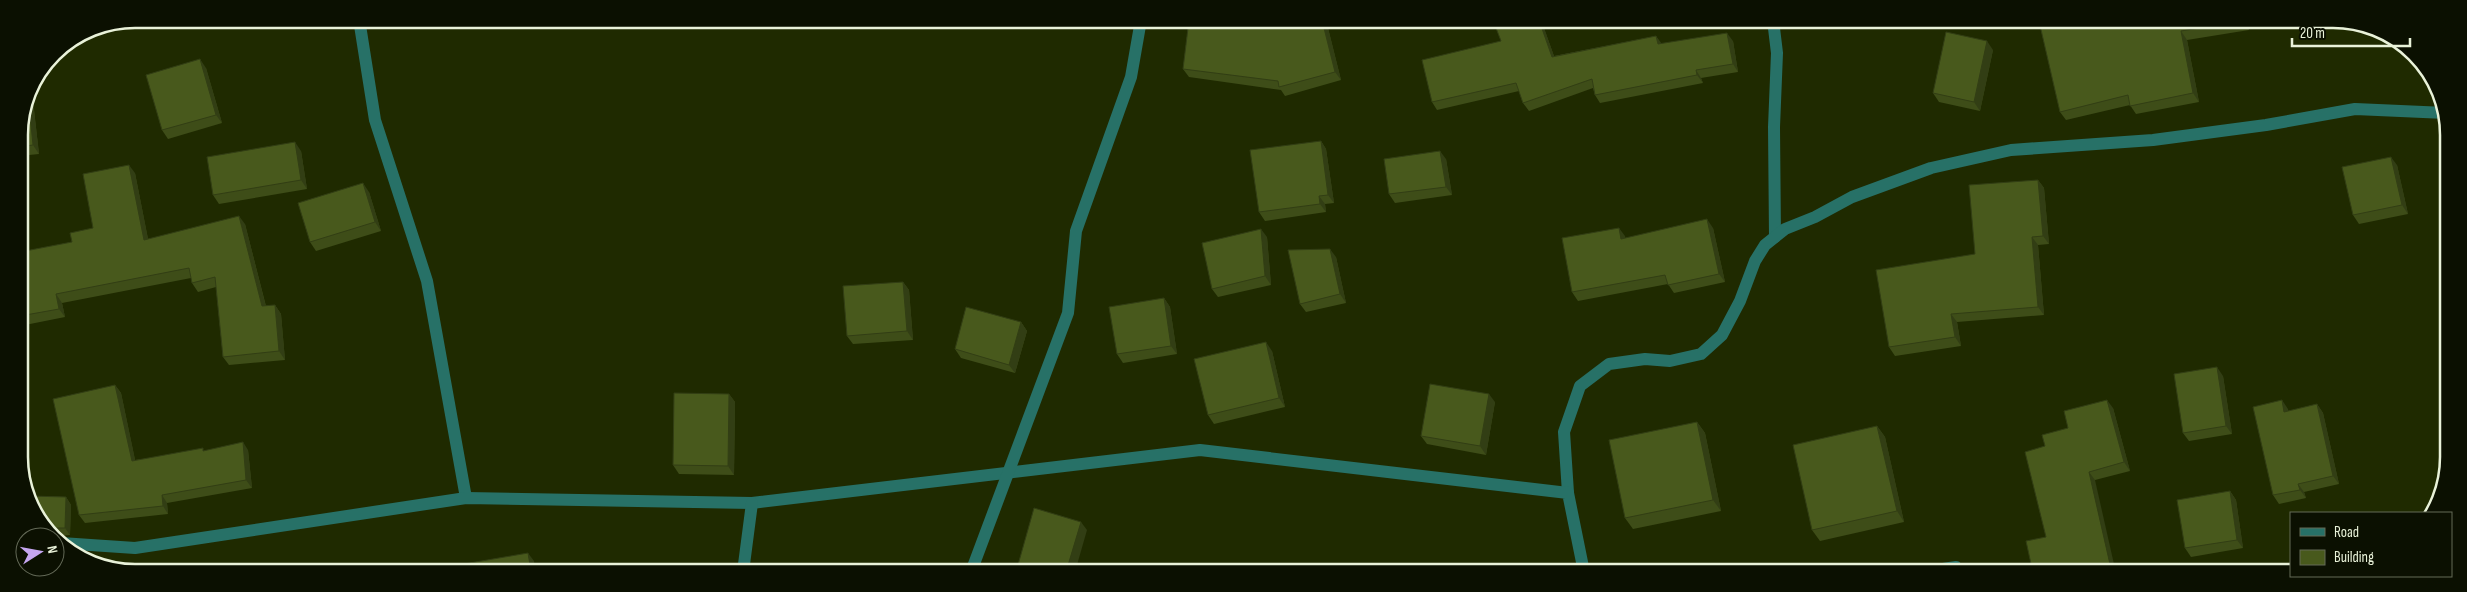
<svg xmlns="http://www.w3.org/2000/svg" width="2467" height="592" font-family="'Sofia Sans Condensed',sans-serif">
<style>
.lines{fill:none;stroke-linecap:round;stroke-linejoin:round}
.street{stroke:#277167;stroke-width:12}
.wall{fill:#3e4d18}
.shaded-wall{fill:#323e14}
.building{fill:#48591c;stroke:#323e14}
.rim{fill:none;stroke:#e9f2d9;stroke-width:2.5}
</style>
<rect width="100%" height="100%" fill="#1f2a00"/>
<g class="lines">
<g class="street">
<polyline points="359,19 375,120 427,281 466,498"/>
<polyline points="1773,20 1777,53 1774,127 1775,237"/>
<polyline points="1568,493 1564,432 1580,386 1609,364 1645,359 1670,361 1701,354 1722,335 1740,301 1755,261 1765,245 1785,229 1815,217 1852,197 1931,168 2011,150 2153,140 2266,125 2355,109 2446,113"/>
<polyline points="61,543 135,548 466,498 752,503 1200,450 1568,493 1584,572"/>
<polyline points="743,572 752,503"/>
<polyline points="971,572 1068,313 1076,231 1131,77 1141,20"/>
<polyline points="1917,573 1956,567 1959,573"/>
</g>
</g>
<g class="wall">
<polygon points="1189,20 1326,20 1341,80 1285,96 1281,90 1189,77 1183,69"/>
<polygon points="1519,20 1541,20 1554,56 1656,36 1661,44 1733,41 1738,72 1701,78 1703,83 1600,103 1595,95 1593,88 1529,111 1523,103 1519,91 1437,110 1432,102 1501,41"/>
<polygon points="2039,21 2247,21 2249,30 2187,40 2199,102 2136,114 2130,105 2066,120 2060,112"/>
<polygon points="1993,50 1980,111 1939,102 1933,93"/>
<polygon points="206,68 222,123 168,139 162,130"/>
<polygon points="28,93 33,101 39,154 19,156 19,128"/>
<polygon points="1321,141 1326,149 1334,203 1325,204 1326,212 1265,221 1259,212"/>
<polygon points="301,151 307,189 219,204 213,195"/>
<polygon points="1446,159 1452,195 1395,203 1389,194"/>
<polygon points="2397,165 2408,214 2359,224 2353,215"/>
<polygon points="135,173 148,239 245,224 266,306 275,305 281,314 285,360 229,365 223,357 216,287 198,292 192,283 191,278 62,303 65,317 20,326 20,252 72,242 93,228"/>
<polygon points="2038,180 2044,188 2049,244 2038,245 2044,315 1957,322 1961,346 1895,356 1889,347 1975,254"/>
<polygon points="369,192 381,231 316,251 310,242"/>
<polygon points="1713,228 1725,282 1674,293 1668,284 1578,301 1572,292 1625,236 1625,238"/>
<polygon points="1267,237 1271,285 1218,297 1212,289"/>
<polygon points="1336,257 1346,303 1306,312 1300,304"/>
<polygon points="903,282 909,290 913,340 853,344 847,336"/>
<polygon points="1164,298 1170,307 1177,354 1123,363 1117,354"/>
<polygon points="1021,322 1027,331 1015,373 961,358 955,349"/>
<polygon points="1272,351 1285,407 1214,424 1208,415"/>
<polygon points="2223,376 2232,434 2189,441 2183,433"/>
<polygon points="115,385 121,393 135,460 205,451 248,450 252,488 167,503 168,514 85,523 79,515"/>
<polygon points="729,394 735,402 734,475 679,474 673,465"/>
<polygon points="1495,402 1486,455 1427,444 1421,436"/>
<polygon points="2317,404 2323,413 2339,484 2304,492 2306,498 2279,504 2273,495 2288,409 2288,411"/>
<polygon points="2113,408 2130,471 2095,480 2046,537 2045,446"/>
<polygon points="1697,422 1705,433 1721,511 1633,529 1625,518"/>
<polygon points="1877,426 1885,437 1904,522 1820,541 1812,530"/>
<polygon points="2230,491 2236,500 2243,548 2191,557 2185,548"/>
<polygon points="29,496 66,497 71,505 70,535 58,536 55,540 55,537"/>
</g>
<g class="shaded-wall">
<polygon points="1322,20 1326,20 1341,80 1335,72"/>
<polygon points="1539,20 1541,20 1542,22 1557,65 1552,57"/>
<polygon points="2243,21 2247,21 2249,30"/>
<polygon points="2181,31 2187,40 2199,102 2193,93"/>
<polygon points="1727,33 1733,41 1738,72 1733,64"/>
<polygon points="1656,36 1662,44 1658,44"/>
<polygon points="1987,41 1993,50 1980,111 1974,102"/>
<polygon points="200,59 206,68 222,123 216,115"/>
<polygon points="1696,70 1701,78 1703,83 1697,75"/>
<polygon points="28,93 33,101 39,154 33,145 28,95"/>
<polygon points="1321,141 1326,149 1334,203 1328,195"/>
<polygon points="295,142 301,151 307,189 301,180"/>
<polygon points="1440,151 1446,159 1452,195 1446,187"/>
<polygon points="2391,157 2397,165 2408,214 2402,205"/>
<polygon points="129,165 135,173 150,249 144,240"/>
<polygon points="2038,180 2044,188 2049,244 2043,236"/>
<polygon points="363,183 369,192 381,231 375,222"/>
<polygon points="1319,196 1325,204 1326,212 1320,204"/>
<polygon points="239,216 245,224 268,315 262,306"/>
<polygon points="1707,219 1713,228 1725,282 1719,274"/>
<polygon points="1619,228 1625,236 1627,248 1621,239"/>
<polygon points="1261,229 1267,237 1271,285 1265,276"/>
<polygon points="2032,237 2038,245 2044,315 2038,307"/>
<polygon points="1330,249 1336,257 1346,303 1340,294"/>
<polygon points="903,282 909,290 913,340 907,331"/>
<polygon points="56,294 62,303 65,317 59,309"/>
<polygon points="1164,298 1170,307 1177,354 1171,346"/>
<polygon points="275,305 281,314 285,360 279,351"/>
<polygon points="1951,314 1957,322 1961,346 1955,337"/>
<polygon points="1021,322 1027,331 1015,373 1009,365"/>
<polygon points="1266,342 1272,351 1285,407 1279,398"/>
<polygon points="2217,367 2223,376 2232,434 2226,426"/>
<polygon points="115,385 121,393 137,469 132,461"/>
<polygon points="729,394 735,402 734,475 728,466"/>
<polygon points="1489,394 1495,402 1486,455 1480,446"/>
<polygon points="2107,400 2113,408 2130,471 2124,462"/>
<polygon points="2282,400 2288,409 2290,420 2284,412"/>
<polygon points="2317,404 2323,413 2339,484 2333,476"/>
<polygon points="1697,422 1705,433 1721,511 1713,500"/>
<polygon points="1877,426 1885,437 1904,522 1897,511"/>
<polygon points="243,442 248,450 252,488 246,480"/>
<polygon points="2089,472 2095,480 2116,573 2112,573"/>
<polygon points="2298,484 2304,492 2306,498 2300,490"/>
<polygon points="2230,491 2236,500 2243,548 2237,540"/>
<polygon points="162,495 167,503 168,514 163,506"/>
<polygon points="66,497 71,505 70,535 65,528"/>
<polygon points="1081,522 1087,530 1075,572 1066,572"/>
<polygon points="53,528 58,536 55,540 55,537 51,537 49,533"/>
<polygon points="528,553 534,561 535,571 531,571"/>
</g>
<g class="building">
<polygon points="1189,20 1322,20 1335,72 1279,87 1278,81 1183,69"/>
<polygon points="1519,20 1539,20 1552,57 1656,36 1658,44 1727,33 1733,64 1696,70 1697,75 1595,95 1592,79 1523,103 1516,83 1432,102 1422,60 1501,41 1496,28"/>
<polygon points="2039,21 2243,21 2181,31 2193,93 2130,106 2128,95 2060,112"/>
<polygon points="1946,32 1987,41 1974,102 1933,93"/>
<polygon points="200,59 216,115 162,130 146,75"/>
<polygon points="28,95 33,145 19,147 19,128"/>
<polygon points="1321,141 1328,195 1319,196 1320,204 1259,212 1250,150"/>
<polygon points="295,142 301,180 213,195 207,157"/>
<polygon points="1440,151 1446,187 1389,194 1384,159"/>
<polygon points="2391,157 2402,205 2353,215 2342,167"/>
<polygon points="129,165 144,240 239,216 262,306 275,305 279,351 223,357 215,277 192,283 189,268 56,294 59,309 20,316 20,252 72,242 70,233 93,228 83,174"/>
<polygon points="2038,180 2043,236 2032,237 2038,307 1951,314 1955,337 1889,347 1876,270 1975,254 1969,185"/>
<polygon points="363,183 375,222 310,242 298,203"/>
<polygon points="1707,219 1719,274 1668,285 1665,275 1572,292 1562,238 1619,228 1621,239"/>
<polygon points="1261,229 1265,276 1212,289 1202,243"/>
<polygon points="1330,249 1340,294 1300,304 1288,250"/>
<polygon points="903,282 907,331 847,336 843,286"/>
<polygon points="1164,298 1171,346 1117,354 1109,307"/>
<polygon points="966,307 1021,322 1009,365 955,349"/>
<polygon points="1266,342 1279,398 1208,415 1194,359"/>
<polygon points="2217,367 2226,426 2183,433 2174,374"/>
<polygon points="1430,384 1489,394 1480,446 1421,436"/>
<polygon points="115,385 132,461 203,448 203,451 243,442 246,480 162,495 163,506 79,515 53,399"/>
<polygon points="674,393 729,394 728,466 673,465"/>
<polygon points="2107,400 2124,462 2089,472 2112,573 2033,573 2026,541 2046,537 2025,452 2045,446 2042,435 2068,428 2064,411"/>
<polygon points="2282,400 2284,412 2317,404 2333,476 2298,484 2300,490 2273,495 2253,407"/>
<polygon points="1697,422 1713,500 1625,518 1609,440"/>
<polygon points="1877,426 1897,511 1812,530 1793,445"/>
<polygon points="2230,491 2237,540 2185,548 2177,500"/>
<polygon points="29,496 66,497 65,528 53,528 49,533"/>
<polygon points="1034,508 1081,522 1066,572 1016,572"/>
<polygon points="528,553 531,571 465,571 464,564"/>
<polygon points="253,568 253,571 215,571"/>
</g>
<path d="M0 0H2467V592H0ZM135 28H2333A107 107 0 0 1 2440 135V457A107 107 0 0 1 2333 564H135A107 107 0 0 1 28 457V135A107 107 0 0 1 135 28Z" fill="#0b1001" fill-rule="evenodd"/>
<path class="rim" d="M135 28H2333A107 107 0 0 1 2440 135V457A107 107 0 0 1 2333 564H135A107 107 0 0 1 28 457V135A107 107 0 0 1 135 28Z"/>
<rect x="2290" y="512" width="162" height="65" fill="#0b1001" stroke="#646a57"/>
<rect x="2300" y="528" width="25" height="8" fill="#277167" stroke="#646a57"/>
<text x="2334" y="537" font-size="15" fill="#e9f2d9">Road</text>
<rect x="2300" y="550" width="25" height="15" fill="#48591c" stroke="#646a57"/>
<text x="2334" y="562" font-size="15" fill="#e9f2d9">Building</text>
<g transform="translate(40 552) rotate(79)"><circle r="24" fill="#0b1001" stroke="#646a57"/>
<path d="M0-4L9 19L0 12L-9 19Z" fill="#c5a6f0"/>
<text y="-8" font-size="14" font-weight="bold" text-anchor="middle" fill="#e9f2d9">N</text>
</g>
<path d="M2292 38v8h118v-8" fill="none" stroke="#e9f2d9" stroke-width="2.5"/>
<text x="2300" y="38" font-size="15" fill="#e9f2d9" stroke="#0b1001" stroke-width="4" paint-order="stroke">20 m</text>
</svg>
